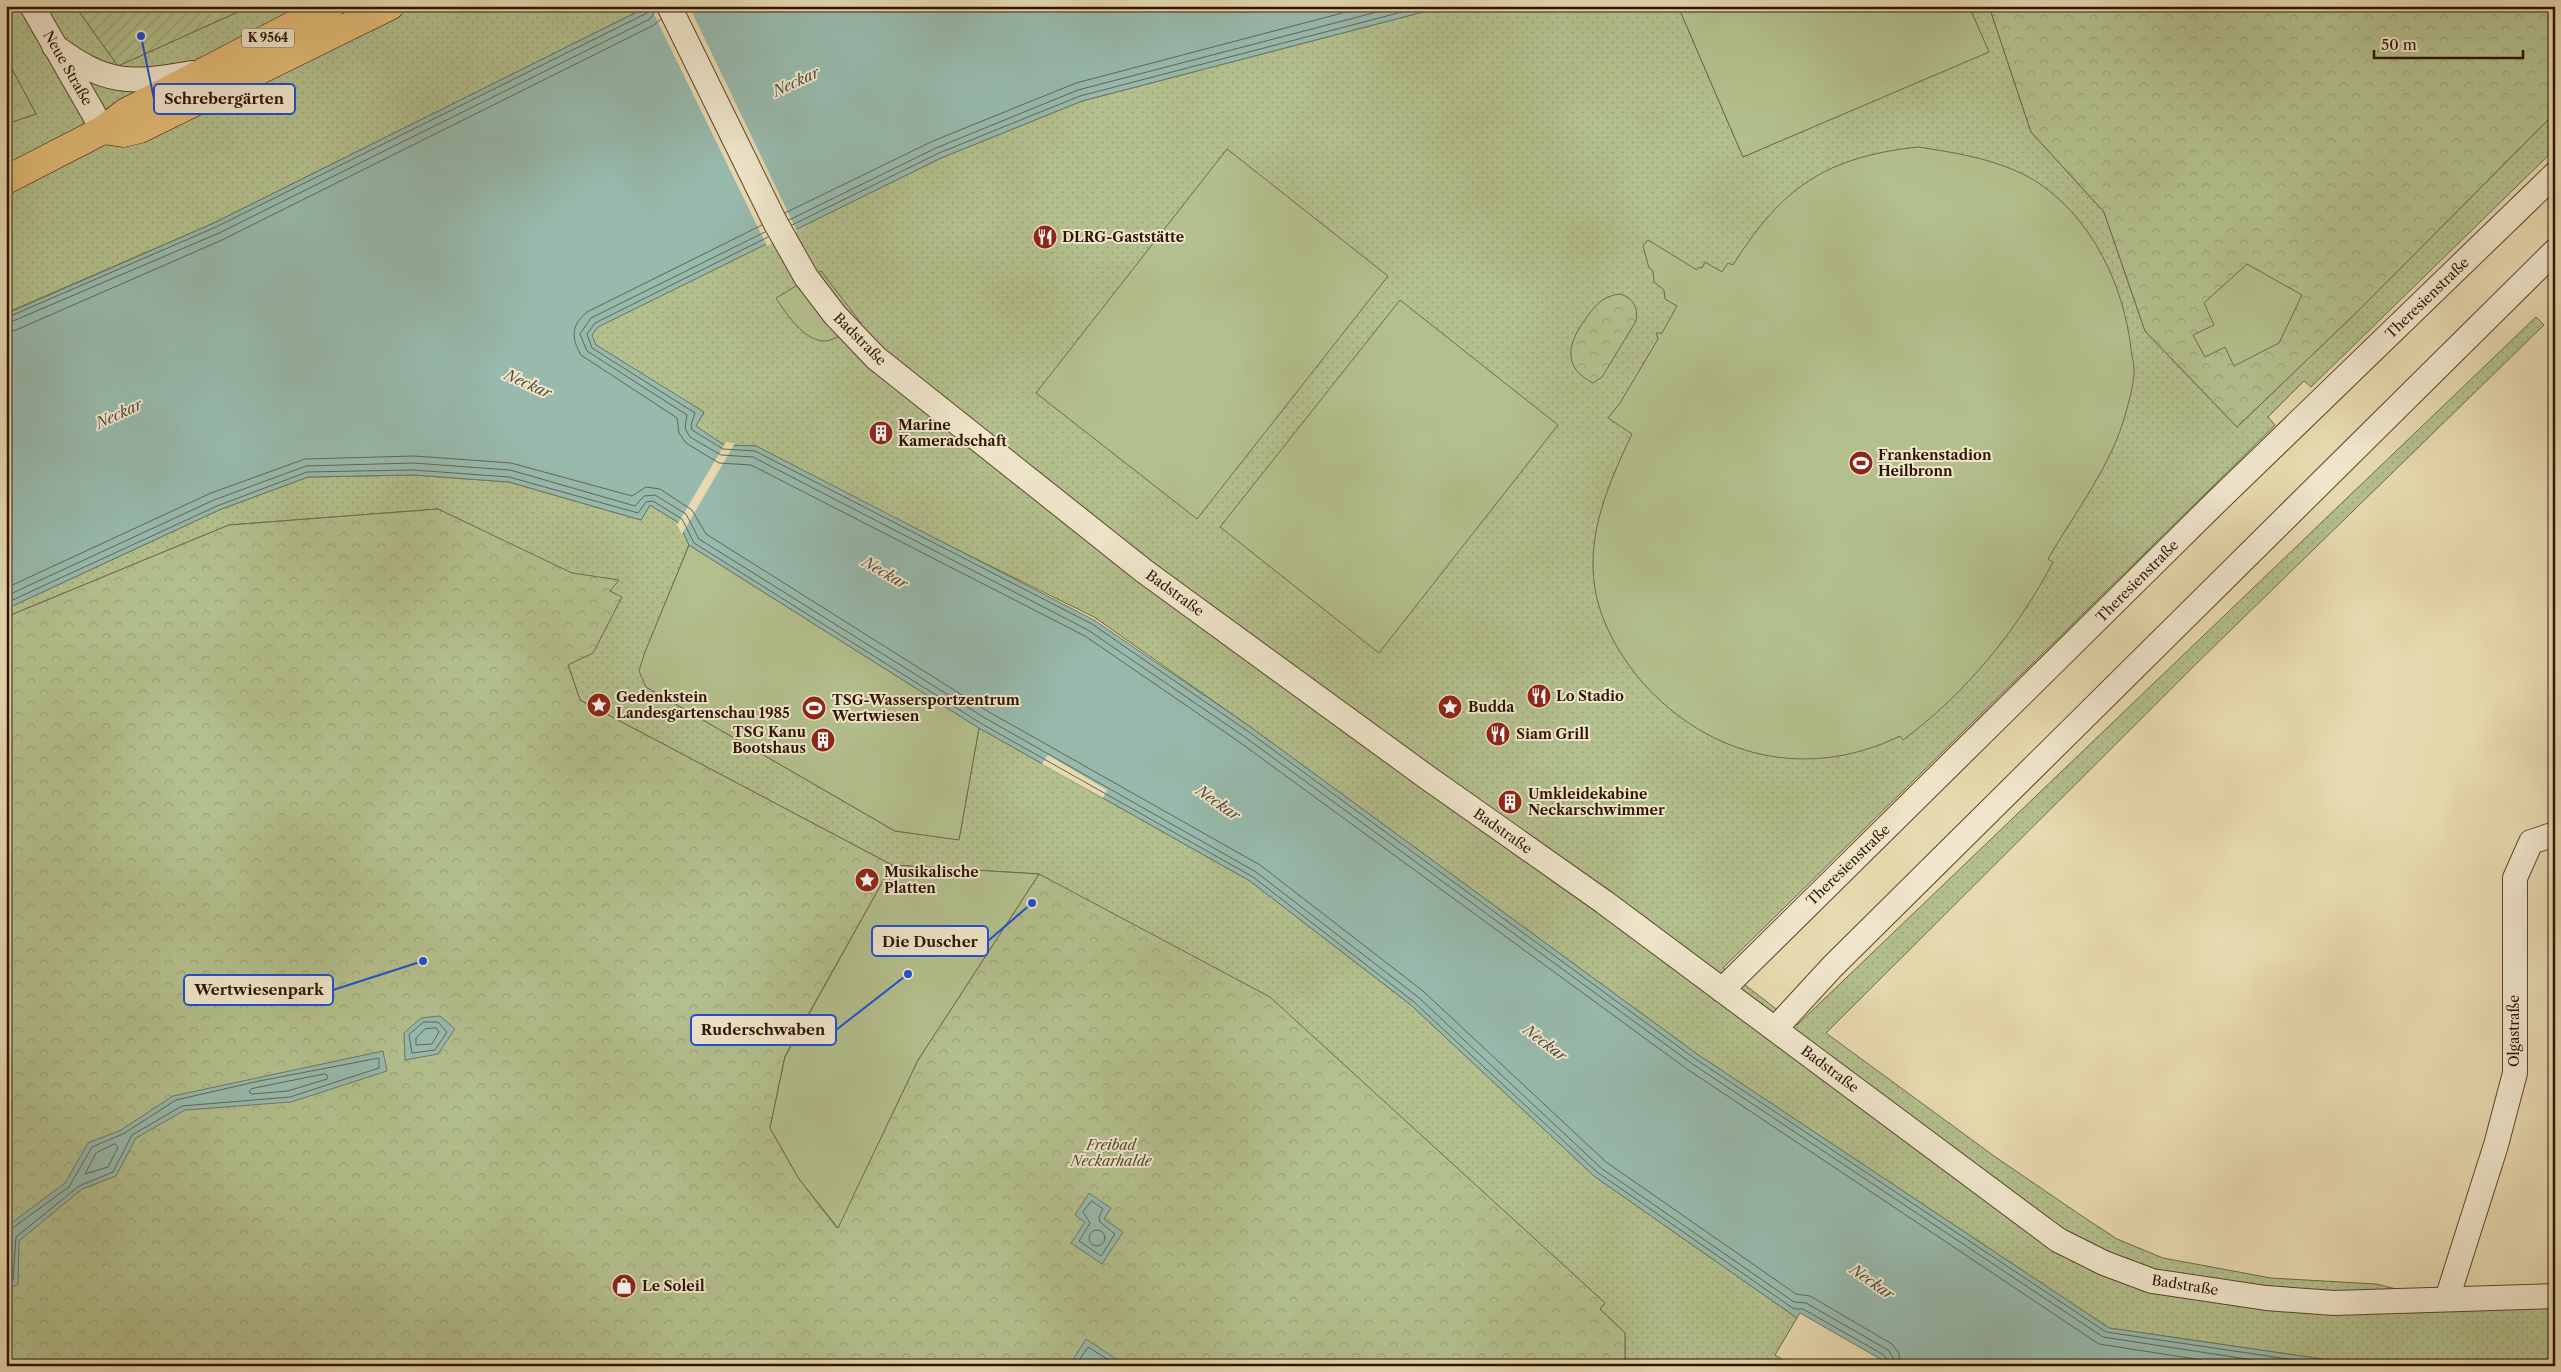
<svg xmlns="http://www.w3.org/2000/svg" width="2561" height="1372" font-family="'Libre Caslon Text',serif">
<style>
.grass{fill:url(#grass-dots);stroke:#706a46}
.forest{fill:url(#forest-crowns);stroke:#706a46}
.garden{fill:url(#garden-furrows);stroke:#706a46}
.pitch{fill:#b3c08d;stroke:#706a46}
.water{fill:#97baad;stroke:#6d7768}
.pier{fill:#e8dab0}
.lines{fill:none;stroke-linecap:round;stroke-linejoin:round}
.shore{stroke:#626656;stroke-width:1}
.minor-casing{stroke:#5c452c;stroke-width:26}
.major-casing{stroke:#2e1300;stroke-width:29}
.minor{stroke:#f0e7cc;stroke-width:24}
.major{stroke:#e4bd78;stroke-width:28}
.labels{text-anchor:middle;stroke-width:4;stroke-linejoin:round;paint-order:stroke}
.shield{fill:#f0e7cc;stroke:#68533d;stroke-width:1}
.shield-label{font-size:12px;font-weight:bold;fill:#2e1300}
.street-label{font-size:14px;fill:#2e1300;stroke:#f0e7cc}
.poi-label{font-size:14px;font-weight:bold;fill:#2e1300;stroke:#f0e7cc;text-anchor:start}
.park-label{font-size:14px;font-style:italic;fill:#56472a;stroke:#f0e7cc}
.water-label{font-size:15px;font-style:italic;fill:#534d3d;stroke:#f0e7cc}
.leader{fill:none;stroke:#1d4ed8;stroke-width:2}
.callout-dot{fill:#1d4ed8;stroke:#f0e7cc;stroke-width:2}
.callout{fill:#f0e7cc;stroke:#1d4ed8;stroke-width:2}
.callout-label{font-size:15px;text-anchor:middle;font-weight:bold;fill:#2e1300}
</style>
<defs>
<pattern id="grass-dots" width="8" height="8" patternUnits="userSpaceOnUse" patternTransform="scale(1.25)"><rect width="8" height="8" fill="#b3c08d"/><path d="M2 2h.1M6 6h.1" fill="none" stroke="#9aa478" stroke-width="1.8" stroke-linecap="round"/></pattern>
<pattern id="forest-crowns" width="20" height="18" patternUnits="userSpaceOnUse" patternTransform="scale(1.25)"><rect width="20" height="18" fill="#b3c08d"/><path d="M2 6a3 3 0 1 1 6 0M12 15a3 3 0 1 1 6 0" fill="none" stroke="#9aa478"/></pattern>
<pattern id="garden-furrows" width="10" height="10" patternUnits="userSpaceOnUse" patternTransform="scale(1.25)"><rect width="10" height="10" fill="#b3c08d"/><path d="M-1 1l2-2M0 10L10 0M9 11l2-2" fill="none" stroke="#9aa478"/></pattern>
</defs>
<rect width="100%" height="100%" fill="#e8dab0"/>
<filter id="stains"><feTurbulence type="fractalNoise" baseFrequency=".004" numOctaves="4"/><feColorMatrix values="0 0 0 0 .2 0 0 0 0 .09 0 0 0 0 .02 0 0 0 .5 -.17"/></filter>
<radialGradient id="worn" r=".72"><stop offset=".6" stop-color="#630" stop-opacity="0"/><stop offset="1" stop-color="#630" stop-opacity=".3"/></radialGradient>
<g class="grass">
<polygon points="6,6 75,6 118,66 251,6 649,6 214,223 6,313 6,124 36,114 6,58"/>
<polygon points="1446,6 1678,6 1743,157 1988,51 1969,6 1989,6 2031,132 2104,212 2145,331 2237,427 2359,310 2555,113 2555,149 2311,387 2304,381 2268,417 2275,425 1723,968 1797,1025 2536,317 2544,325 2198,662 1826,1033 1994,1156 2079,1214 2117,1239 2163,1258 2271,1278 2376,1284 2465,1306 2555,1304 2555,1366 2370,1366 2109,1328 1697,1054 1249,726 1094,617 895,519 756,446 724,445 695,426 704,413 596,345 591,335 597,327 941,158 1082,101"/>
<polygon points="413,475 509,482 641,520 650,505 679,523 689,545 645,653 646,687 895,831 959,839 979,728 1250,881 1411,1005 1594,1176 1797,1318 1775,1355 1793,1366 1625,1366 1625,1333 1600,1309 1605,1303 1353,1074 1039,874 892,865 580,700 568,665 475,527 438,509 229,525 6,617 6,609 219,510 308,477"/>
</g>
<g class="forest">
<polygon points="1989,6 2555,6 2555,113 2359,310 2237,427 2145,331 2104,212 2031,132"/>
<polygon points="6,58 36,114 6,124"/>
<path d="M 1620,294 C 1634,298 1638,308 1636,321 L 1602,377 L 1593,383 C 1563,368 1567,345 1584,321 C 1594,307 1601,296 1620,294 Z"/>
<polygon points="438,509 572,573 619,580 610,591 622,597 593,653 568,665 580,700 892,865 785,1056 770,1128 799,1179 837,1228 918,1060 1039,874 1270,997 1605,1303 1600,1309 1625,1333 1625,1366 6,1366 6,617 229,525"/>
</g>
<polygon class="garden" points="75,6 251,6 118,66"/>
<g class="pitch">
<polygon points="1678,6 1969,6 1989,52 1743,157"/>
<path d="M 1918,147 C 1958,153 2002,160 2037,182 C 2092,218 2124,286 2131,349 C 2132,357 2135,367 2134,375 C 2133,387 2129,401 2126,412 C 2112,465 2075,512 2048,559 L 2053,562 C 2017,631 1965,694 1903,740 L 1900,736 C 1808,781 1710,758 1643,683 C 1620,656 1601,624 1595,589 C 1586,533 1609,483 1632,434 L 1608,418 L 1620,403 L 1658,339 L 1656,333 L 1662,333 L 1677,306 L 1665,299 L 1664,290 L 1654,282 L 1653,271 L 1649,268 L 1643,246 L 1648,240 L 1697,270 L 1700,267 L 1702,268 L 1705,262 L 1722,272 L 1728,263 L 1733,265 C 1782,187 1826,157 1918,147 Z"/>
<polygon points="1227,149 1388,276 1197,519 1036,393"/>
<polygon points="2247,264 2302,295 2279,343 2234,366 2225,347 2205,357 2193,335 2214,325 2204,303"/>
<path d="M 821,271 L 861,323 C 852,328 843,335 833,339 C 810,350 786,314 776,298 Z"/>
<polygon points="1400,300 1558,425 1379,653 1220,527"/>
<polygon points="689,545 979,728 959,840 895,831 646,687 639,671 645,652"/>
<polygon points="892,865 1039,874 918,1060 838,1228 799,1179 770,1128 785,1057"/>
</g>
<g class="water">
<polygon points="649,6 1446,6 1082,101 941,158 598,327 592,335 596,345 704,412 696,426 724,445 756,446 1094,620 1249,726 1697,1054 2109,1328 2370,1366 1879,1366 1882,1360 1800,1313 1797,1318 1594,1176 1411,1005 1250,881 979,728 689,545 679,523 650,505 641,520 509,482 413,475 308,477 219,510 6,609 6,314 214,223"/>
<polygon points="440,1016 455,1029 438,1054 405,1060 404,1033 421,1018"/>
<polygon points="383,1051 387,1071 291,1102 185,1110 136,1138 116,1176 82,1189 19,1241 18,1284 6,1291 6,1227 65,1183 88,1143 121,1130 173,1096"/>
<polygon points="1089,1193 1111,1208 1104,1219 1123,1232 1102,1264 1071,1243 1085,1222 1075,1215"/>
<polygon points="1086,1339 1127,1366 1069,1366"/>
</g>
<g class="pier">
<polygon points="650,6 689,6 797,231 767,246"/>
<polygon points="726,442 735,443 682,534 677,525"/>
<polygon points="1048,755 1107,790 1103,798 1042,764"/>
</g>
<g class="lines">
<g class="shore">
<polyline points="785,213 933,141 1076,83 1369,6"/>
<polyline points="789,220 936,148 1078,90 1400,6"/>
<path d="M 762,225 L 587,312 C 571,325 571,338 581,355 L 677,418 L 679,433 L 686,443 L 719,463 L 751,465 L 1085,636 L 1238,741 L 1687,1069 L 2099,1344 L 2240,1366"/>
<polyline points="792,225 939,153 1080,96 1425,6"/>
<polyline points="765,232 591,318 580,334 587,351 687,415 685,428 690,437 721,455 753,457 1088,630 1242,735 1691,1063 2103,1337 2292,1366"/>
<polyline points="768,237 595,323 587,334 592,348 695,413 691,425 692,430 723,449 755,451 1092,624 1246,730 1694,1058 2106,1332 2335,1366"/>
<polyline points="6,318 216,227 647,13 650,6"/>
<polyline points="6,324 219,233 650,19 657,9"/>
<polyline points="6,332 16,330 222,240 654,25 661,19"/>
<polyline points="6,588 211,493 305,459 414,456 511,463 632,496 646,487 660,489 692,510 706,534 989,712 1260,865 1423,991 1606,1162 1796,1294 1810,1296 1892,1344 1899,1353 1900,1366"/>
<polyline points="6,596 214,500 306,466 413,463 510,470 635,506 644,496 655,495 686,514 699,539 985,718 1256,872 1418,997 1601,1168 1794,1302 1806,1303 1888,1350 1893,1357 1892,1366"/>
<polyline points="6,603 217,506 307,472 413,470 509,477 638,513 646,502 653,501 682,519 694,543 982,724 1253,877 1414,1002 1597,1172 1794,1309 1803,1309 1884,1355 1887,1360 1885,1366"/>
<polygon points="424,1022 438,1022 447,1032 435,1050 412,1053 409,1035"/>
<polygon points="436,1028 439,1032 432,1044 416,1045 416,1038 425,1029"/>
<polygon points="325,1074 328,1076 327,1079 288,1091 252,1094 249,1092 251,1089"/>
<polygon points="115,1144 118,1147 108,1167 85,1174 96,1153"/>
<polygon points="1092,1201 1103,1209 1099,1217 1100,1222 1115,1234 1101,1256 1079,1241 1090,1223 1083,1212"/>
<circle cx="1097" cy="1238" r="8"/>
<polyline points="6,1230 11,1229 69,1187 92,1147 123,1134 176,1100 259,1081 379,1058 379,1068 290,1097 182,1106 132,1135 113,1172 79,1186 16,1237 13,1280 6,1285"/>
<polyline points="1075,1366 1088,1347 1118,1366"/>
</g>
<defs>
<g id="minor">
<polyline points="32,6 103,130"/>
<polyline points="669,6 775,222 806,277 835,315 876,358 1144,571 1428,778 1604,902 2058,1240 2104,1263 2152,1281 2266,1298 2334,1303 2555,1296"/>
<path d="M 54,46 C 107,85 129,84 192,73"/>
<polyline points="1722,990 2214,504 2555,174"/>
<polyline points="1775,1029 1832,967 2555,251"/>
<polyline points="2447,1299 2496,1145 2515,1073 2515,878 2531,842 2555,834"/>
</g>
<g id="major">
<polyline points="103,130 123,133 140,129 390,6"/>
<polyline points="6,180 103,130 126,112 142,104 330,6"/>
</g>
</defs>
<use href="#minor" class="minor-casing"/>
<use href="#major" class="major-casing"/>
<use href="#minor" class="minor"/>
<use href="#major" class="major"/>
</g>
<defs>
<symbol id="restaurant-disc" viewBox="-11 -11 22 22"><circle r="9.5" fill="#8f2418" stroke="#f0e7cc"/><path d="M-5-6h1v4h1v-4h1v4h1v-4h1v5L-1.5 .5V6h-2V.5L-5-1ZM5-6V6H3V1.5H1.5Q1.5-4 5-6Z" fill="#fff"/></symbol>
<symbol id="building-disc" viewBox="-11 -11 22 22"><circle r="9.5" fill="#8f2418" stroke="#f0e7cc"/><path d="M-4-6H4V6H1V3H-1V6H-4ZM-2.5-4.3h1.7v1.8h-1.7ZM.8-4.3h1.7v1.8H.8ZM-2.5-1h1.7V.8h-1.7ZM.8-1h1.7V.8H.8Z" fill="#fff"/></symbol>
<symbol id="stadium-disc" viewBox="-11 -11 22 22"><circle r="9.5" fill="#8f2418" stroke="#f0e7cc"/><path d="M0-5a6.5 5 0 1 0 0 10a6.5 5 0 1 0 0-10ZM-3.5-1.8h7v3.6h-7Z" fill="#fff"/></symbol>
<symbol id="sight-disc" viewBox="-11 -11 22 22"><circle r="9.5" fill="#8f2418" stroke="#f0e7cc"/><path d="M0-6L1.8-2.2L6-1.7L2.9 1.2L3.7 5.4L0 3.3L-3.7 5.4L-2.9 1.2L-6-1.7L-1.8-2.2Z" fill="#fff"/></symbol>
<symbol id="shop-disc" viewBox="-11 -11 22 22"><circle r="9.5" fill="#8f2418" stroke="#f0e7cc"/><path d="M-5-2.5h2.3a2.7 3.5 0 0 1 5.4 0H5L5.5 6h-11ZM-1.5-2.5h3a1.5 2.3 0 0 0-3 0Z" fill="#fff"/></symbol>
</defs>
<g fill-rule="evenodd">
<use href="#restaurant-disc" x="1031" y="223" width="28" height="28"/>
<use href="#building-disc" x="867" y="419" width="28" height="28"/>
<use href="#stadium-disc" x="1847" y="449" width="28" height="28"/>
<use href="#restaurant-disc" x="1525" y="682" width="28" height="28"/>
<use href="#sight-disc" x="585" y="691" width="28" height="28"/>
<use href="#sight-disc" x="1436" y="693" width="28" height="28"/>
<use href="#stadium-disc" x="800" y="694" width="28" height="28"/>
<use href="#restaurant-disc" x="1484" y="720" width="28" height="28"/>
<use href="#building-disc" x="809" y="726" width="28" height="28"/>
<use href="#building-disc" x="1496" y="788" width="28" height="28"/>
<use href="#sight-disc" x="853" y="866" width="28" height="28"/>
<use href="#shop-disc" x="610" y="1272" width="28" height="28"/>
</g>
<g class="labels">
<rect class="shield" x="242" y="28.5" width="52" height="19" rx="4"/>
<g class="shield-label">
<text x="268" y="42">K 9564</text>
</g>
<g class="street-label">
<text transform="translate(68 68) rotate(60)" y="5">Neue Straße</text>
<text transform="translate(2427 298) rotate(-44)" y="5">Theresienstraße</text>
<text transform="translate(860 339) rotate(45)" y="5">Badstraße</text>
<text transform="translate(2137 581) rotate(-45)" y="5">Theresienstraße</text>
<text transform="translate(1175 593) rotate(36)" y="5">Badstraße</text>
<text transform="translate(1503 831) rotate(35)" y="5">Badstraße</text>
<text transform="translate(1848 865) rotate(-44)" y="5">Theresienstraße</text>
<text transform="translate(2514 1031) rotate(-90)" y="5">Olgastraße</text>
<text transform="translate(1830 1069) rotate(37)" y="5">Badstraße</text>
<text transform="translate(2185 1285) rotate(9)" y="5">Badstraße</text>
</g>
<g class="poi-label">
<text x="1062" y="242">DLRG-Gaststätte</text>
<text x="898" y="430">Marine<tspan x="898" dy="16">Kameradschaft</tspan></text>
<text x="1878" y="460">Frankenstadion<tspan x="1878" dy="16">Heilbronn</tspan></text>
<text x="1556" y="701">Lo Stadio</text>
<text x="616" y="702">Gedenkstein<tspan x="616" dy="16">Landesgartenschau 1985</tspan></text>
<text x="832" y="705">TSG-Wassersportzentrum<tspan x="832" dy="16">Wertwiesen</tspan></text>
<text x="1468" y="712">Budda</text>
<text x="806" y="737" text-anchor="end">TSG Kanu<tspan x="806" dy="16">Bootshaus</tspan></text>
<text x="1516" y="739">Siam Grill</text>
<text x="1528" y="799">Umkleidekabine<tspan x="1528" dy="16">Neckarschwimmer</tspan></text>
<text x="884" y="877">Musikalische<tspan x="884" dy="16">Platten</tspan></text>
<text x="642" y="1291">Le Soleil</text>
</g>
<g class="park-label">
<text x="1111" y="1150">Freibad<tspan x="1111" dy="16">Neckarhalde</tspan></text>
</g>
<g class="water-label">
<text transform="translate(796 82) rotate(-25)" y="5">Neckar</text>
<text transform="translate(528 384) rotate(24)" y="5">Neckar</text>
<text transform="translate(119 414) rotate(-25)" y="5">Neckar</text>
<text transform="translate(885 573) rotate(30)" y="5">Neckar</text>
<text transform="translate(1218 803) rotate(35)" y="5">Neckar</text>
<text transform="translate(1545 1043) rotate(37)" y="5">Neckar</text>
<text transform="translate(1872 1282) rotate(35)" y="5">Neckar</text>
</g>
</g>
<path class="leader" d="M141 36L154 99M1032 903L988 941M423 961L333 990M908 974L836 1030"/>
<g class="callout-dot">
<circle cx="141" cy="36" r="5"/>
<circle cx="1032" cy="903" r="5"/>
<circle cx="423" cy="961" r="5"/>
<circle cx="908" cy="974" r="5"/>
</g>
<g class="callout">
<rect x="154" y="84" width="141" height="30" rx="5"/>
<rect x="872" y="926" width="116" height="30" rx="5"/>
<rect x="184" y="975" width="149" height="30" rx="5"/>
<rect x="691" y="1015" width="145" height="30" rx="5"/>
</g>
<g class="callout-label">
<text x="224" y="104">Schrebergärten</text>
<text x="930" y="947">Die Duscher</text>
<text x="259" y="995">Wertwiesenpark</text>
<text x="763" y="1035">Ruderschwaben</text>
</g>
<rect width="2561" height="1372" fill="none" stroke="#e8dab0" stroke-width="25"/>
<rect x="8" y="8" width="2546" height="1357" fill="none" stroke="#2e1300" stroke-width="2.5"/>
<rect x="12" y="12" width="2536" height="1347" fill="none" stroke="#2e1300"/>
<path d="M2374 50v8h149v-8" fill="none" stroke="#2e1300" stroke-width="2.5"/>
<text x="2381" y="50" font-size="15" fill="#2e1300" stroke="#f0e7cc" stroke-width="4" paint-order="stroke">50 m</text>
<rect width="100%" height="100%" filter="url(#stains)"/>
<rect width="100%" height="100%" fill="url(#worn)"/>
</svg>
